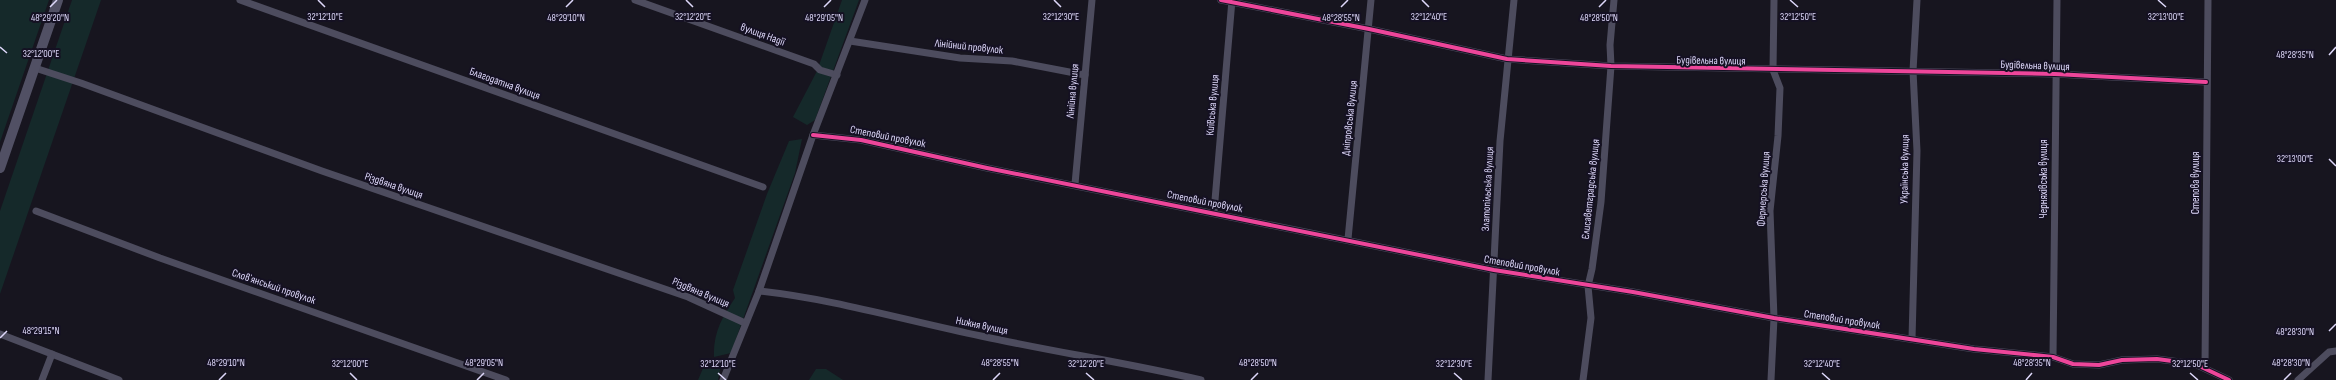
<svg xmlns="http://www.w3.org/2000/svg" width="2336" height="380" font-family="'Sofia Sans Condensed',sans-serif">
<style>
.green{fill:#15292a}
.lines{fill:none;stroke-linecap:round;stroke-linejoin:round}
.minor{stroke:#4d4c5e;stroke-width:7}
.secondary{stroke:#515064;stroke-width:10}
.cycleway-casing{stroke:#151123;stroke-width:6}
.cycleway{stroke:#ed469a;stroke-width:4}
.ticks{fill:none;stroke:#ded8fa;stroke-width:1.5}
.labels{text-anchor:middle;stroke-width:4;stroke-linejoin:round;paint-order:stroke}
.street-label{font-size:11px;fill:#ded8fa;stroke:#151123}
.ticks-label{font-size:10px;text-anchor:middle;fill:#ded8fa;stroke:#151123;stroke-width:4;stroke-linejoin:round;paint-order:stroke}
</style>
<rect width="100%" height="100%" fill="#17151f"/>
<g class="green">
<polygon points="0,0 49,0 0,142"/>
<polygon points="72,0 101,0 0,294 0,211"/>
<polygon points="842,0 859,0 815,120 807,125 793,117 817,71"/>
<path d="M 802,139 L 795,173 L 731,353 L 714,357 C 713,333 722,317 735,298 L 733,290 L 767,194 L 789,141 Z"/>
<polygon points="707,359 722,360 718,380 698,380"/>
<polygon points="816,369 826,369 843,380 809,380"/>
</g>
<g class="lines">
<g class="minor">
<polyline points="240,0 763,187"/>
<polyline points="635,0 814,64 820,70 837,75"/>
<polyline points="1221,0 1369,29 1507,59 1611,66 2055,74 2206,82"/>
<polyline points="850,41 960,58 1012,61 1085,75"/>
<polyline points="35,68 81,83 322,171 688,297 745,323"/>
<polyline points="813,135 861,140 987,168 1494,270 1633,292 1774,318 1974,349 2053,357 2073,364 2099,365 2122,360 2157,359 2195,364 2229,380"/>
<polyline points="1075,184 1092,0"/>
<polyline points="36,211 160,258 506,380"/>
<polyline points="1214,212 1232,0"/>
<polyline points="1348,239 1371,0"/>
<path d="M 759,291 C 834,299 907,321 981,336 C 1054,352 1128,363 1201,380"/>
<polyline points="0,334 119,380"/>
<polyline points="1912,339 1917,151 1913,71 1917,0"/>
<polyline points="2053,357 2057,0"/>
<polyline points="2205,367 2208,0"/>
<polyline points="42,380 52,354"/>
<polyline points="723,380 759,291 813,135 865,0"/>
<polyline points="1488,380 1500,141 1514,0"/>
<polyline points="1583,380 1591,318 1588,286 1592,269 1601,202 1611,66 1610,45 1614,0"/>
<polyline points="1771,380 1774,318 1770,211 1778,136 1780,88 1773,70 1774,0"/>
<polyline points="2298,380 2329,352 2336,351"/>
</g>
<polyline class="secondary" points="0,168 58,0"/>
<defs>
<g id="cycleway">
<polyline points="1221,0 1369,29 1507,59 1611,66 2055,74 2206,82"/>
<polyline points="813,135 861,140 987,168 1494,270 1633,292 1774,318 1974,349 2053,357 2073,364 2099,365 2122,360 2157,359 2195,364 2229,380"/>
</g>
</defs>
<use href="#cycleway" class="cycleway-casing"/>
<use href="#cycleway" class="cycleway"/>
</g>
<path class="ticks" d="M 318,0 L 325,7M 686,0 L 693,7M 1054,0 L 1061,7M 1422,0 L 1429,7M 1790,0 L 1798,7M 2158,0 L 2166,7M 50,7 L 57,0M 566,7 L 573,0M 824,7 L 831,0M 1341,7 L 1348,0M 1599,7 L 1606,0M 0,47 L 7,53M 2329,55 L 2336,47M 2329,159 L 2336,166M 2329,331 L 2336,324M 0,338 L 7,331M 350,373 L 357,380M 718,373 L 726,380M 1086,373 L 1094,380M 1454,373 L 1462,380M 1822,373 L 1830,380M 2190,373 L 2198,380M 219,380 L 226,373M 477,380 L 484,373M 993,380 L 1000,373M 1251,380 L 1258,373M 2026,380 L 2032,373M 2284,380 L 2291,373"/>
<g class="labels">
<g class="street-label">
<text transform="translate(763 34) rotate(20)" y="4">вулиця Надії</text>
<text transform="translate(969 46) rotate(6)" y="4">Лінійний провулок</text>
<text transform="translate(1711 60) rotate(1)" y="4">Будівельна вулиця</text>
<text transform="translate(2035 65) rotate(2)" y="4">Будівельна вулиця</text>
<text transform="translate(505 83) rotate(20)" y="4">Благодатна вулиця</text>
<text transform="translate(1072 91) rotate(-85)" y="4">Лінійна вулиця</text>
<text transform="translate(1212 105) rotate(-85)" y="4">Київська вулиця</text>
<text transform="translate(1349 118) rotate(-84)" y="4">Дніпровська вулиця</text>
<text transform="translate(888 136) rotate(11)" y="4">Степовий провулок</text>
<text transform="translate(1904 169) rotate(-89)" y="4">Українська вулиця</text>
<text transform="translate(2043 179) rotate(-90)" y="4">Черняхівська вулиця</text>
<text transform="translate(2195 183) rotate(-90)" y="4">Степова вулиця</text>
<text transform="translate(394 185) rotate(19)" y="4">Різдвяна вулиця</text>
<text transform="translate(1487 189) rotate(-87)" y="4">Златопільська вулиця</text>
<text transform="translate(1590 189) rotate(-84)" y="4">Єлисаветградська вулиця</text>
<text transform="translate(1763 189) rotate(-86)" y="4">Фермерська вулиця</text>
<text transform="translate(1205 201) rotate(11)" y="4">Степовий провулок</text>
<text transform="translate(1522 265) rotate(10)" y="4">Степовий провулок</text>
<text transform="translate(274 286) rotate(19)" y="4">Словʼянський провулок</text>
<text transform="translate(701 292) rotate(23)" y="4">Різдвяна вулиця</text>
<text transform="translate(1842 319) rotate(9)" y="4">Степовий провулок</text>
<text transform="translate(982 325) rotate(12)" y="4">Нижня вулиця</text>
</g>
</g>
<g class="ticks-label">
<text x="325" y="20">32°12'10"E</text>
<text x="1061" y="20">32°12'30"E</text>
<text x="1429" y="20">32°12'40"E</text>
<text x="1798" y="20">32°12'50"E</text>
<text x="2166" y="20">32°13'00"E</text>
<text x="693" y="20">32°12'20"E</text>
<text x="50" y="21">48°29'20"N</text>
<text x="566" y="21">48°29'10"N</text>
<text x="824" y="21">48°29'05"N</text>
<text x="1341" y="21">48°28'55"N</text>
<text x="1599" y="21">48°28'50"N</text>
<text x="41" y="57">32°12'00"E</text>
<text x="2295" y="58">48°28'35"N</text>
<text x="2295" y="162">32°13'00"E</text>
<text x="41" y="334">48°29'15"N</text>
<text x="2295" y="335">48°28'30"N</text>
<text x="226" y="366">48°29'10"N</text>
<text x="484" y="366">48°29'05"N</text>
<text x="1000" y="366">48°28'55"N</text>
<text x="1258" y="366">48°28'50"N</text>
<text x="2032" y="366">48°28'35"N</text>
<text x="2291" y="366">48°28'30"N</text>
<text x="350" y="367">32°12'00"E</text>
<text x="718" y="367">32°12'10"E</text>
<text x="1086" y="367">32°12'20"E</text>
<text x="1454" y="367">32°12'30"E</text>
<text x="1822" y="367">32°12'40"E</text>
<text x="2190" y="367">32°12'50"E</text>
</g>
</svg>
